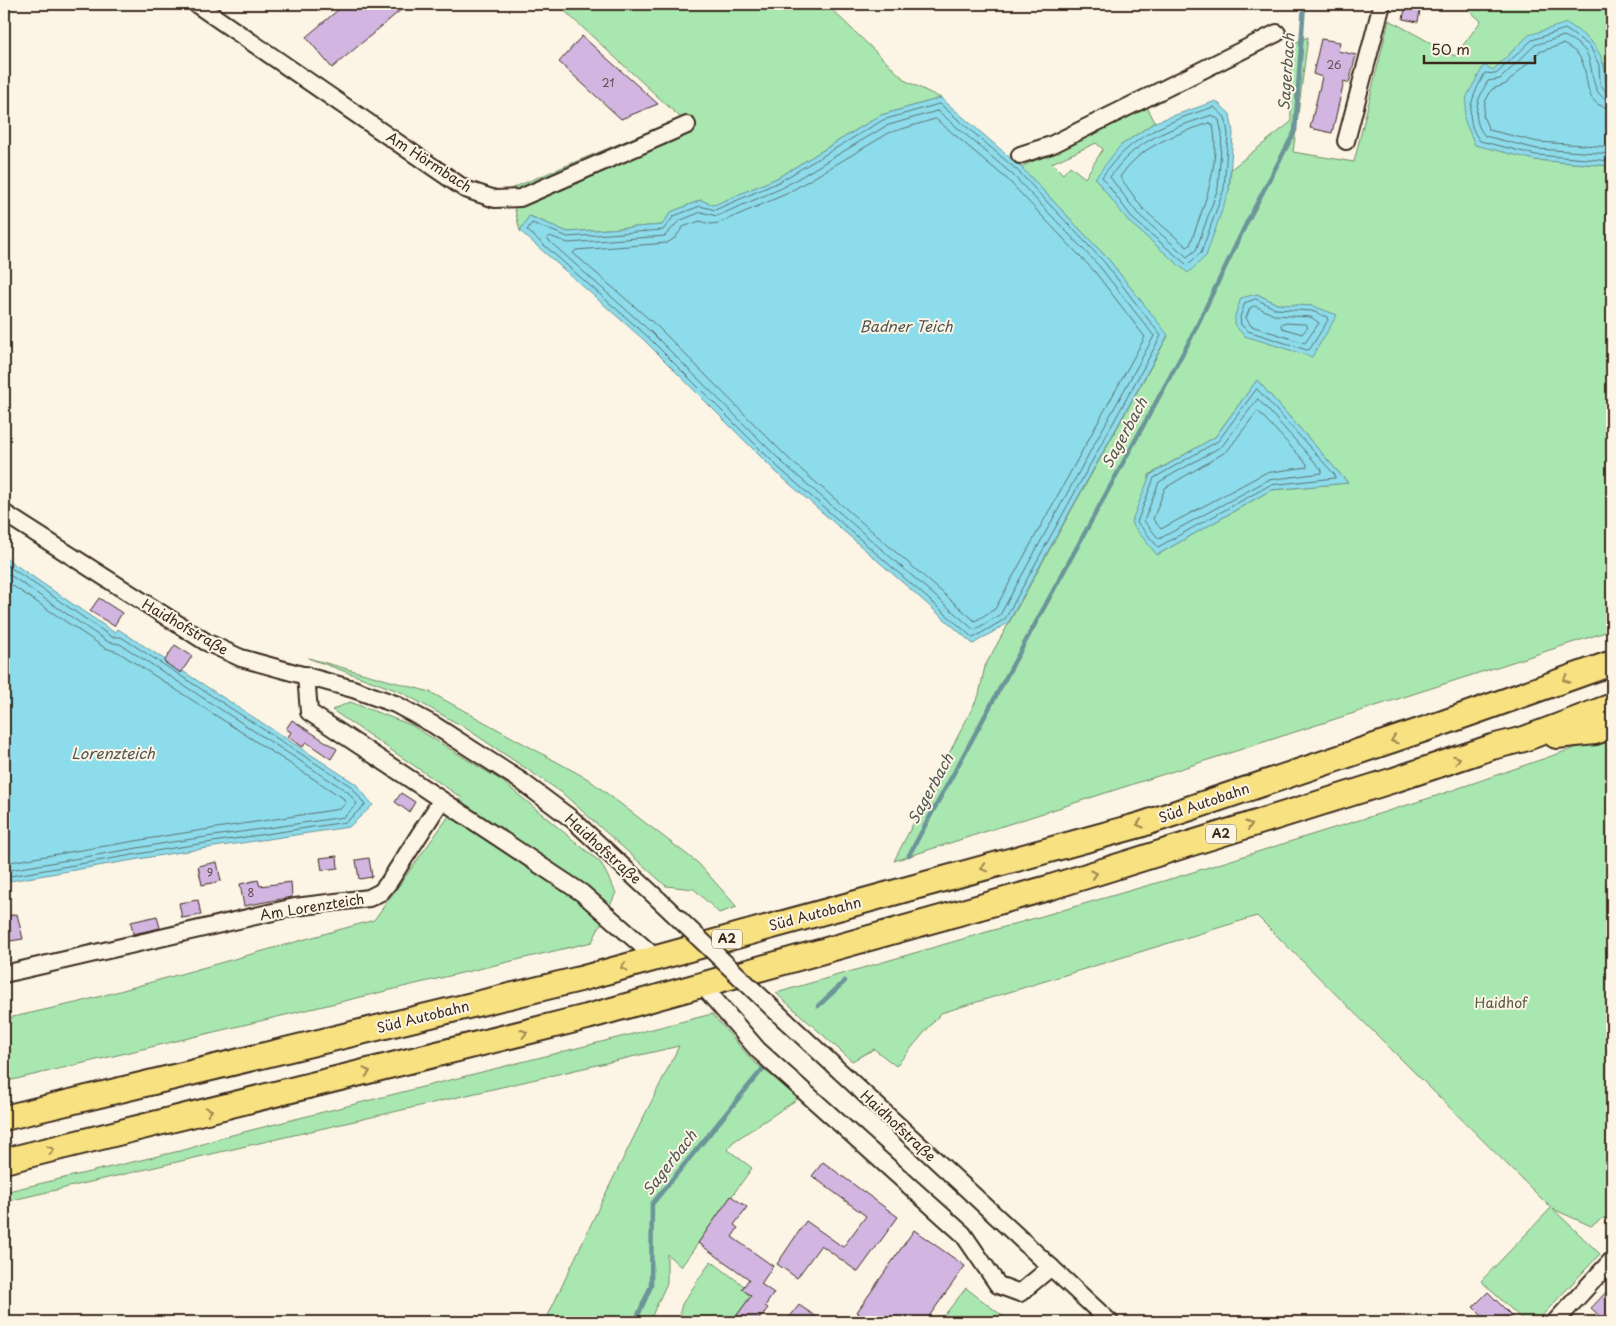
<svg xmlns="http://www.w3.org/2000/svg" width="1616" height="1326" font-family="'Playpen Sans',sans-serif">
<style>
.green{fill:#a8e8b0;stroke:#728967;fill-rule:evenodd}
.water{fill:#8ddceb;stroke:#6c9599}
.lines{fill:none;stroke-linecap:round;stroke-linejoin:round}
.shore{stroke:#5c7170;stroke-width:1}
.stream{stroke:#6c9599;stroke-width:4.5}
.building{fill:#d2b5e1;stroke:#3b2a1e}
.minor-casing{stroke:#3b2a1e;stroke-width:20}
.highway-casing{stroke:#3b2a1e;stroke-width:28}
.minor{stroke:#fcf5e5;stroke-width:16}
.highway{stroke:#f8e181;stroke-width:24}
.minor-bridge-casing{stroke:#3b2a1e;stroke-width:20;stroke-linecap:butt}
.minor-bridge{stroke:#fcf5e5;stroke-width:16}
.oneway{stroke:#9a8650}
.labels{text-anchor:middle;stroke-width:4;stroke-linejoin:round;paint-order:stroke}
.number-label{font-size:11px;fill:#614d4f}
.shield{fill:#fcf5e5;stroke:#75675a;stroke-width:1}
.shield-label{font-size:12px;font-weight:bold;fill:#3b2a1e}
.street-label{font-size:14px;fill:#3b2a1e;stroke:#fcf5e5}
.park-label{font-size:14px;fill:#565a42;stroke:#fcf5e5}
.water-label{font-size:15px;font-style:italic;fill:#505651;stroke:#fcf5e5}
</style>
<rect width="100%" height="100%" fill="#fcf5e5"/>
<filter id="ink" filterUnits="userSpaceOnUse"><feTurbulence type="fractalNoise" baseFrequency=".02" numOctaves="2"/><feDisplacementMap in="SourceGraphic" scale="10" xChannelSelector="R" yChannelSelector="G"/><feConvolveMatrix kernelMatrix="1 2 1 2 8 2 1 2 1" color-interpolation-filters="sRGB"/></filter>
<g filter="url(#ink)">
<g class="green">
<polygon points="557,4 826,4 906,81 941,98 881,115 777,178 713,206 701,200 671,212 662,225 568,232 530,216 520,231 510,189 681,118"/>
<path d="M 1462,4 L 1612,4 L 1612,91 L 1605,82 L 1604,63 L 1529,35 L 1493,70 L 1535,160 L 1612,166 L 1612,630 L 894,861 L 979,695 L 985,666 L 1168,336 L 1109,260 L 1021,167 L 1147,107 L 1155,122 L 1120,146 L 1229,190 L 1231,169 L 1291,122 L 1290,45 L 1308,37 L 1293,152 L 1354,162 L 1389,20 L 1455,56 L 1481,21 ZM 1096,143 L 1103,149 L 1085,178 L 1070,166 L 1063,174 L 1052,163 ZM 1257,294 L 1277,304 L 1313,306 L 1235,316 ZM 1257,380 L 1348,483 L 1271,490 L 1157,555 L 1149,475 L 1215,437 Z"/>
<polygon points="308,658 430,692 588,779 698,863 737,907 719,913 694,889 666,886 561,792 464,727 401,692"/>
<polygon points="350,702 411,725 502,781 601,863 616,893 592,942 4,1082 4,1019 80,1002 374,920 462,798 332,710"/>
<polygon points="1612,735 1612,1234 1605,1217 1591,1226 1553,1209 1600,1254 1536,1322 1525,1322 1481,1281 1551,1208 1257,916 941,1013 896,1066 874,1049 852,1061 776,993 1177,877 1436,796"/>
<polygon points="712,1014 752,1060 799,1098 733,1142 727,1149 752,1168 681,1267 667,1254 667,1283 649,1322 545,1322 601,1203 679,1046 4,1202 4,1192 188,1149 220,1138"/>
<polygon points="711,1261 744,1286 742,1289 751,1296 732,1322 686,1322 680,1312 682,1304"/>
<polygon points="966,1288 1009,1321 1008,1322 939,1322"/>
</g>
<g class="water">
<path d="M 1567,23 C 1582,34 1598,43 1603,63 C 1608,77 1601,77 1612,91 L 1612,166 L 1535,160 L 1475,145 L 1464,119 L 1467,96 L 1484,65 L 1493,70 L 1529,35 Z"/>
<polygon points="941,98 1021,167 1109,260 1168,335 1008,623 973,644 776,472 644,340 520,231 529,216 568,232 662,225 671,212 701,200 714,205 777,178 881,115"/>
<polygon points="1216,101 1230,114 1233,133 1229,190 1206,256 1188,273 1129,222 1095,178 1120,146 1155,122"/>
<polygon points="1257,294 1277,304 1313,306 1337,315 1312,357 1245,336 1235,326 1235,316 1241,298"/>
<polygon points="1257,380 1348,483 1271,490 1157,555 1131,523 1150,475 1215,437"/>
<polygon points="4,557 115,633 118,629 356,784 373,805 349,827 174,853 4,882"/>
</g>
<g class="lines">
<g class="shore">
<path d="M 1612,94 L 1607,93 L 1600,84 L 1599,65 L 1590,46 L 1565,29 L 1532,40 L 1496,74 L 1485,73 C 1472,96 1462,118 1480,141 L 1536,155 L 1612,161"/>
<path d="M 1612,100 C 1589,99 1595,68 1586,52 C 1582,46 1571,39 1564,36 L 1535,45 L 1500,79 L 1488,81 C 1477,99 1470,118 1485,136 L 1537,149 L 1612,154"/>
<polygon points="940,104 1017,170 1105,263 1161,336 1005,619 973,638 780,469 647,336 527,230 532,223 568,237 663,230 674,216 700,206 715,210 779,182 883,120"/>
<path d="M 1214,107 L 1225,117 L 1228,134 L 1224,189 L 1201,253 L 1187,265 L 1133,219 L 1102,177 C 1130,136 1168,121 1214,107 Z"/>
<path d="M 1612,108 C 1579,107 1592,73 1579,56 C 1576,51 1568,47 1563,44 L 1539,52 L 1506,84 L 1492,89 L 1485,102 L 1483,116 L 1489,130 L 1538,142 L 1612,147"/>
<polygon points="938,111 1013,175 1100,267 1154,336 1000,615 974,630 784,464 651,332 547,239 550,236 568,243 665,236 679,221 701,212 717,216 782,188 886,126"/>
<path d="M 1212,115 L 1219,120 L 1222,134 L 1218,188 L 1196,250 L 1187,257 L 1138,214 L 1110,177 C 1136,139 1170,129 1212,115 Z"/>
<polygon points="936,119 1008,180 1095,272 1145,337 995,609 975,621 789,459 657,326 573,253 576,250 667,243 675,238 683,227 700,221 710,224 719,223 786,194 889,133"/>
<path d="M 1209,123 L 1213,125 C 1221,166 1203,207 1190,245 L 1187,247 L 1143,209 L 1120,177 C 1141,145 1175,135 1209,123 Z"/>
<polygon points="1256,299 1276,309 1312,311 1327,317 1328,320 1310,349 1307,350 1248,331 1241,325 1240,317 1245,303"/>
<polygon points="1255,306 1274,315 1311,317 1319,323 1305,343 1251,326 1246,318 1250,308"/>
<polygon points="1283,323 1305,324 1308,327 1302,334 1282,328 1281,325"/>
<polygon points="1257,389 1335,475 1335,478 1270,485 1158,547 1137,522 1154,478 1218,441"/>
<polygon points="1258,399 1322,470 1322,473 1268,480 1159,539 1144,521 1159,482 1222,446"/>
<polygon points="1258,411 1307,464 1307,467 1265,473 1161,529 1153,519 1165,488 1227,451"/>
<polyline points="4,563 112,637 121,637 352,787 365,805 346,822 173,848 4,877"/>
<polyline points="4,571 108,642 120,644 348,792 357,804 344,817 172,842 4,871"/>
<polyline points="4,580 105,648 118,652 343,798 346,803 340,809 171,835 4,863"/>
</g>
<g class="stream">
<polyline points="909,855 1190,340 1247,222 1295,131 1304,4"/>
<polyline points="818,1006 845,981"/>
<polyline points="635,1322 651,1286 652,1204 765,1066"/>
</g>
</g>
<g class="building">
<polygon points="345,4 408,4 332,68 306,37"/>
<polygon points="1406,4 1421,4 1418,22 1403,19"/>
<polygon points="582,36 658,104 621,119 559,62"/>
<polygon points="1321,39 1340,42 1338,51 1356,55 1349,83 1344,81 1332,133 1310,128 1322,77 1313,74"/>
<polygon points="99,598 122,613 114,626 90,611"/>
<polygon points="175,645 192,656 181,673 164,662"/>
<polygon points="292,720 337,749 331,759 306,742 303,747 288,737 291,732 286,729"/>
<polygon points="401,793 415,802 409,812 395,802"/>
<polygon points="337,856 338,868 322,870 320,858"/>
<polygon points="369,858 372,877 359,879 356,860"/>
<polygon points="217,862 221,881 202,885 198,866"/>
<polygon points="258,880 260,886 291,882 292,897 244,906 240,884"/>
<polygon points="198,900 201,915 182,918 179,903"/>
<polygon points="17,914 23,939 10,941 4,917"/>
<polygon points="157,916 160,928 133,934 131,922"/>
<polygon points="823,1162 898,1217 858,1272 821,1245 797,1278 777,1264 806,1221 843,1247 866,1216 812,1176"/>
<polygon points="731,1196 747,1207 734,1225 738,1228 732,1237 773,1266 761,1284 774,1293 765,1306 768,1308 757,1322 732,1322 751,1296 742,1289 749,1279 698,1243"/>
<polygon points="914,1230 965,1266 925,1322 853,1322 859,1313 857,1312"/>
<polygon points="1612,1286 1612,1322 1606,1322 1591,1308"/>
<polygon points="1488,1292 1512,1316 1505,1322 1488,1322 1473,1307"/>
<polygon points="799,1305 824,1322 786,1322"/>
</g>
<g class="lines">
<defs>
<g id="minor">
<polyline points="196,4 465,189 495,199 520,198 687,125"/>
<polyline points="1346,141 1382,4"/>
<polyline points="1020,155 1051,145 1277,33"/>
<polyline points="4,513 206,642 241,658 353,689 395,704 434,725 521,781 573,820 659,900"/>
<polyline points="306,675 309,712 582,893 656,958"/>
<polyline points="4,974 295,907 369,898 381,892 389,882 441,801"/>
<polyline points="703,986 758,1050 963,1234 998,1285 1020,1293 1051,1267"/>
<polyline points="786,1021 1110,1322"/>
<polyline points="1555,1322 1612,1260"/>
</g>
<g id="highway">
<polyline points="1556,736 1595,732 1612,726"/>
<polyline points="4,1118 580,979 1140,825 1440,724 1612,663"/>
<polyline points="4,1161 587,1017 1048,888 1394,780 1492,747 1524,739 1612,706"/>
</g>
</defs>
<use href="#minor" class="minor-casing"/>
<use href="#highway" class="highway-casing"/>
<use href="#minor" class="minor"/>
<use href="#highway" class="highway"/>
<defs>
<polyline id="minor-bridge" points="659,900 786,1021"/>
</defs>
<use href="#minor-bridge" class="minor-bridge-casing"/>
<use href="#minor-bridge" class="minor-bridge"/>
</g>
<defs><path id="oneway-chevron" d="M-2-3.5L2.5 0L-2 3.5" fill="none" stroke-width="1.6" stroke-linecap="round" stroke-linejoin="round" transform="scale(1.25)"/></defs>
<g class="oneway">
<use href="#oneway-chevron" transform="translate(1566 679) rotate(160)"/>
<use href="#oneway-chevron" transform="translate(1394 740) rotate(161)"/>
<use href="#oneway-chevron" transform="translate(1457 759) rotate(-19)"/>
<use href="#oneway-chevron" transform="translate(1140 824) rotate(163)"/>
<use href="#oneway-chevron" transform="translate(1249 825) rotate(-17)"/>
<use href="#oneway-chevron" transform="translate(984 868) rotate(165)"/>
<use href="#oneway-chevron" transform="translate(1094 874) rotate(-17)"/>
<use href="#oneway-chevron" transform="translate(624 967) rotate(165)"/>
<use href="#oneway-chevron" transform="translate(524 1033) rotate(-14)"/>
<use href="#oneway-chevron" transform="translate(367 1072) rotate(-14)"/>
<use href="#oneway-chevron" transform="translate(209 1111) rotate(-14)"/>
<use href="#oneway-chevron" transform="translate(51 1150) rotate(-14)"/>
</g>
</g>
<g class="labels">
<g class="number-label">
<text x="1334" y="69">26</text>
<text x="608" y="87">21</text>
<text x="210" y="877">9</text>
<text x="251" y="897">8</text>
</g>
<g class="shield">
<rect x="1206" y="824.5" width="30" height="19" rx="4"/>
<rect x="712" y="929.5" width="30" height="19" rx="4"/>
</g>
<g class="shield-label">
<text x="1221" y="838">A2</text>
<text x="727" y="943">A2</text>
</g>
<g class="street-label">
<text transform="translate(429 162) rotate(33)" y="5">Am Hörmbach</text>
<text transform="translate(185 627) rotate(30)" y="5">Haidhofstraße</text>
<text transform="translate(1204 803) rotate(-19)" y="5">Süd Autobahn</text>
<text transform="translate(603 849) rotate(42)" y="5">Haidhofstraße</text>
<text transform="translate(312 907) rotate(-9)" y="5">Am Lorenzteich</text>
<text transform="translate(815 914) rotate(-15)" y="5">Süd Autobahn</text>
<text transform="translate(423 1017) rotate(-14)" y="5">Süd Autobahn</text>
<text transform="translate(898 1126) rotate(43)" y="5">Haidhofstraße</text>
</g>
<g class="park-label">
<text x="1501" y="1008">Haidhof</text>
</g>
<g class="water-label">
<text transform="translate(1287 72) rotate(-86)" y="5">Sagerbach</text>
<text x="906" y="332">Badner Teich</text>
<text transform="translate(1125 433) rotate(-61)" y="5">Sagerbach</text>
<text x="113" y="759">Lorenzteich</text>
<text transform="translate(931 789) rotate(-61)" y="5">Sagerbach</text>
<text transform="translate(670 1163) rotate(-52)" y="5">Sagerbach</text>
</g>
</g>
<rect width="1616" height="1326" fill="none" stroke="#fcf5e5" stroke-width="20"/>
<rect x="10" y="10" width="1596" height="1306" fill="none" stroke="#3b2a1e" stroke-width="2" filter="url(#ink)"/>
<path d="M1424 55v8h111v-8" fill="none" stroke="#3b2a1e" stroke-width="2.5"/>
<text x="1431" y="55" font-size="15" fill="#3b2a1e" stroke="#fcf5e5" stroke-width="4" paint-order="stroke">50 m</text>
</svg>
